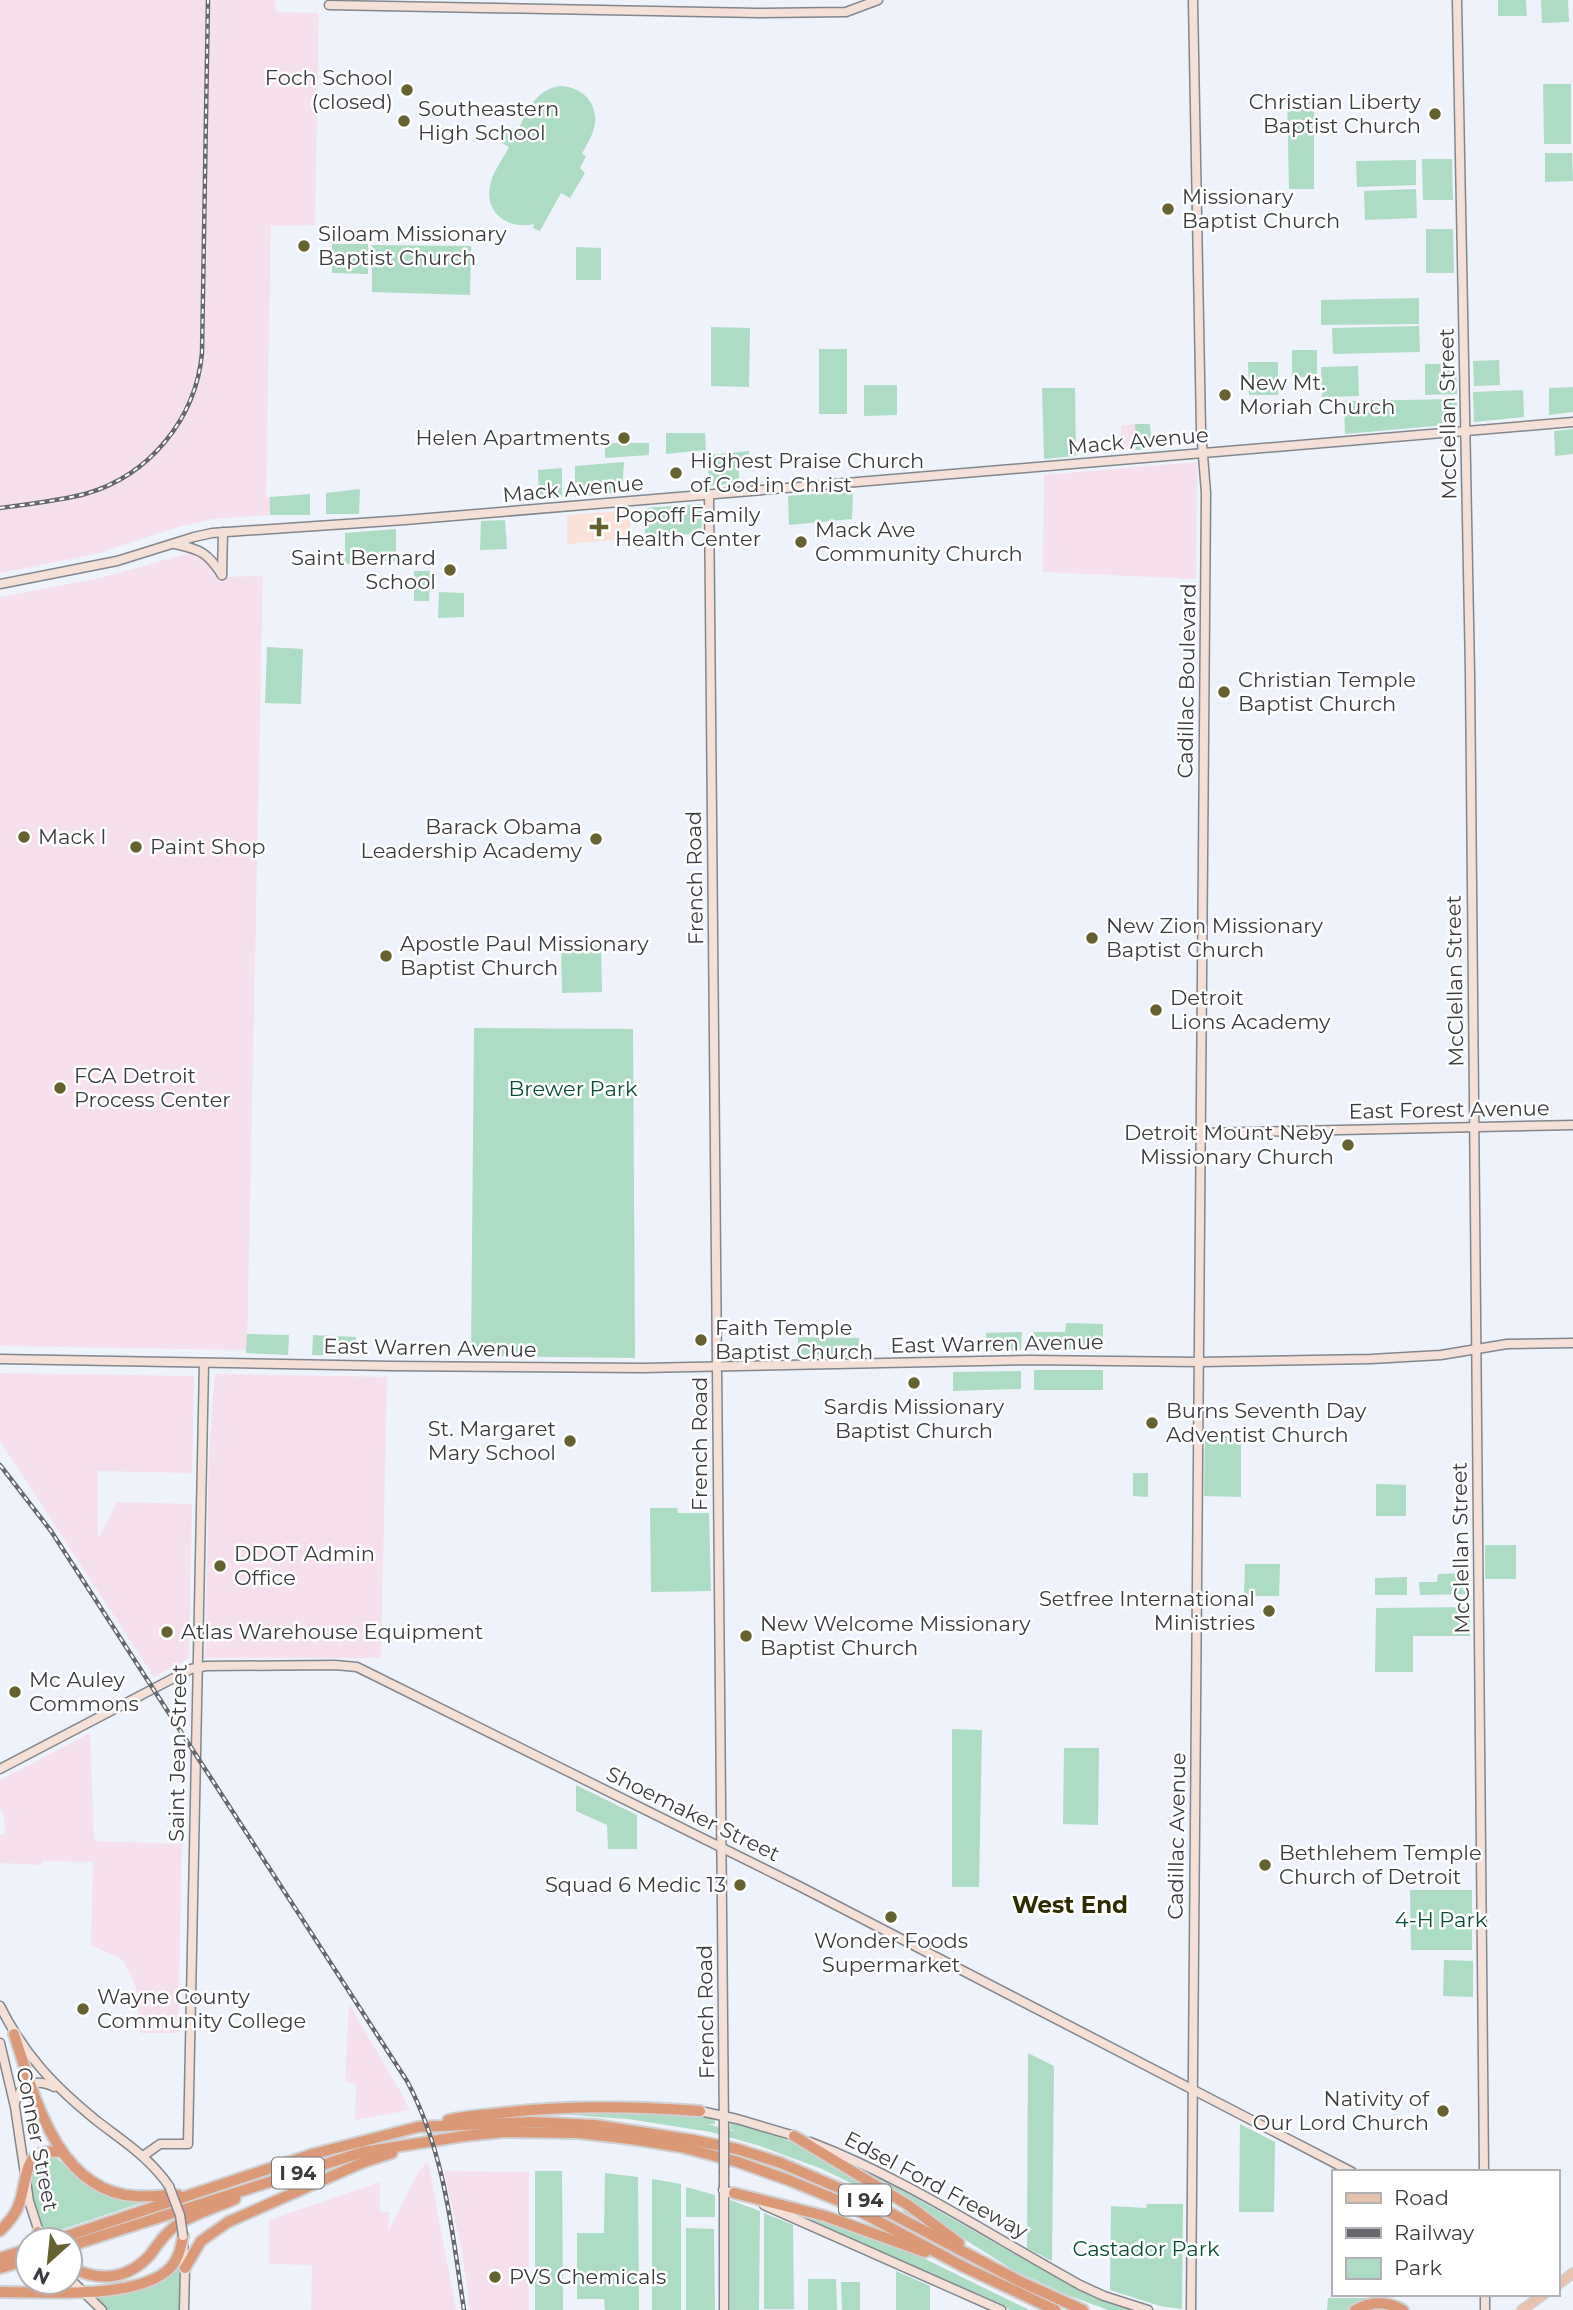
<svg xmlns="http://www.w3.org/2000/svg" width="1573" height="2310" font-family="Montserrat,sans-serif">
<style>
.industrial{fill:#f7e0ed}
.medical{fill:#fbe2d9}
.green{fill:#acdcc4}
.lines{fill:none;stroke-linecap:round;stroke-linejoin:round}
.secondary-casing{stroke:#82868d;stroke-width:11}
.primary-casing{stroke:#d0d0d1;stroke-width:12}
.highway-casing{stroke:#d0d0d1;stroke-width:14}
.secondary{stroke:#f4e0d6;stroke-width:8}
.primary{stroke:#e9c2ae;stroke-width:9}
.highway{stroke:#db9978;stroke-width:10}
.rail-casing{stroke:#66686d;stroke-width:4.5}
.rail{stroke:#fff;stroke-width:2;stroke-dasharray:5;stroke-linecap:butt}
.secondary-bridge-casing{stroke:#82868d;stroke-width:11;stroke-linecap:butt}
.secondary-bridge{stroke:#f4e0d6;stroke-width:8}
.poi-dot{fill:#65622f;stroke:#fff;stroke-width:2.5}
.labels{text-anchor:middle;stroke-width:5;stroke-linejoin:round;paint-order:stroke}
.shield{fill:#fff;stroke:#767679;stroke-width:2}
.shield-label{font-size:19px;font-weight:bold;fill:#3b3c40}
.poi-label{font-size:21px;fill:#3b3c40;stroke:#fff;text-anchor:start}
.street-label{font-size:21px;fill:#3b3c40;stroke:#fff}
.park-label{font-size:21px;fill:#094e36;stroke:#fff}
.neighbourhood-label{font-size:23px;font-weight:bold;fill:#2f2c01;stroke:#fff}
</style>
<rect width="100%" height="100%" fill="#edf2fb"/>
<g class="industrial">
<polygon points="0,0 275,0 276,12 319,13 315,225 271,226 266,497 270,497 270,515 213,519 178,527 95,554 0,573"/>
<polygon points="1135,424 1136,450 1121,451 1121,425"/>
<polygon points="1197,462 1196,579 1043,572 1044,475"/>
<polygon points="194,552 201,554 212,565 214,577 263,576 247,1350 0,1346 0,597 100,578"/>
<polygon points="0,1373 194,1376 192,1473 98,1471 98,1539 117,1502 192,1504 189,1658 154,1677 0,1441"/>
<polygon points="215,1374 387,1377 381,1658 205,1658 209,1453"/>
<polygon points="90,1733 94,1841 182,1844 178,2033 140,2033 136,1987 123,1960 91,1945 93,1862 43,1861 42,1865 0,1863 0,1834 5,1834 5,1829 4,1816 0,1808 0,1780"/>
<polygon points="349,2004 400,2091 410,2110 355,2120 356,2084 345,2082"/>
<polygon points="428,2161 456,2310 311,2310 312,2265 269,2264 269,2220 380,2182 380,2212 389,2212 388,2232 418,2173"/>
<polygon points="444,2171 529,2172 529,2310 470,2310 462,2252"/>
</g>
<polygon class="medical" points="630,510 630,539 567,544 567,515"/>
<g class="green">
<polygon points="1498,0 1526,0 1527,16 1498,16"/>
<polygon points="1541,0 1568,0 1569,22 1542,23"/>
<polygon points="1543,84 1571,84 1571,144 1544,144"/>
<path d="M 561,86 C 583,87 600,105 594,128 C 592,137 586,145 582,154 L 586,156 L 580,168 L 585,173 L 570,198 L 561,193 L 540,231 L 533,228 L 534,224 C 510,230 484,214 490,186 C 492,173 503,159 509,147 L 502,143 L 508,130 L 516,134 C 527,113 534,89 561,86 Z"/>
<polygon points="1287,96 1314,96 1314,189 1289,189"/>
<polygon points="1545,153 1572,153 1573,181 1545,182"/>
<polygon points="1422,159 1452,159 1453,200 1423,200"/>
<polygon points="1416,160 1416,185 1357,187 1356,161"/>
<polygon points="1416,189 1417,218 1365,220 1364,191"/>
<polygon points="1426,229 1453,229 1454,273 1426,273"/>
<polygon points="332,244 368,244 368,274 332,273"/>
<polygon points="372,245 471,246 470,295 372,292"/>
<polygon points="576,247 601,248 601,280 576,280"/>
<polygon points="1419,298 1419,324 1321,325 1321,300"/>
<polygon points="1419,326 1420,352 1333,354 1332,328"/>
<polygon points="711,327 750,328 749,387 711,386"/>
<rect x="819" y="349" width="28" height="65"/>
<rect x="1292" y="350" width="25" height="27"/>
<polygon points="1499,360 1500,385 1474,386 1473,361"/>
<polygon points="1248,362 1278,362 1278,395 1249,395"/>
<polygon points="1425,364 1456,364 1457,394 1425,395"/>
<polygon points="1358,366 1359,396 1322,397 1321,367"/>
<polygon points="864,385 897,385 897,415 864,416"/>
<polygon points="1573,387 1573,412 1549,415 1549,388"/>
<polygon points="1042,388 1075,388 1076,456 1044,459"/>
<polygon points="1523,390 1524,417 1474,422 1473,392"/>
<polygon points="1457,399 1457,424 1345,434 1344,401"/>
<polygon points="1135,424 1150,424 1152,449 1136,450"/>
<polygon points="1573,429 1573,454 1555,456 1554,431"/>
<polygon points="666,433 705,433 706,450 666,454"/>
<polygon points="605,443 649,443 649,455 605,458"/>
<polygon points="749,451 749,464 739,465 739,483 708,486 709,455"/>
<polygon points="624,462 622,492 575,497 575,466"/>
<polygon points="562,468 562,497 539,499 538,470"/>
<polygon points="360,489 359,514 326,514 326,493"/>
<polygon points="853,491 852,519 789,525 788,496"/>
<polygon points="310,494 310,515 270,515 270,497"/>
<polygon points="701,504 702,533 645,538 645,508"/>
<polygon points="505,520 507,549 480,550 481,521"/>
<polygon points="396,529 396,561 370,561 369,565 345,564 345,533"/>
<polygon points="414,571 430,571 429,601 414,601"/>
<polygon points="439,592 464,593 464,617 438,618"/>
<polygon points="267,647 303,649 301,704 265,703"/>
<polygon points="601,945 602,992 562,993 561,946"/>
<polygon points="474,1028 633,1029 635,1358 471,1356"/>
<polygon points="1066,1323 1103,1324 1103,1349 1033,1350 1033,1332 1065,1332"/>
<polygon points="1022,1332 1021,1350 987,1351 986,1333"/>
<polygon points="247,1334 289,1335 288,1355 246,1353"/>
<polygon points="313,1335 356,1337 356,1356 312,1355"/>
<polygon points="798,1337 859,1338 859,1353 798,1355"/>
<rect x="1034" y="1370" width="69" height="20"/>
<polygon points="1021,1371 1021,1389 953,1391 953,1372"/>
<polygon points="1205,1436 1241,1436 1241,1497 1204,1496"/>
<polygon points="1133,1473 1148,1473 1148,1497 1133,1496"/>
<polygon points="1376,1484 1406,1485 1406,1516 1376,1516"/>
<polygon points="650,1508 677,1508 678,1513 709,1513 711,1591 651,1592"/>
<rect x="1485" y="1545" width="31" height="34"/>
<polygon points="1245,1564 1280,1564 1279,1596 1244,1596"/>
<polygon points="1470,1573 1470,1594 1420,1595 1419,1582 1437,1582 1438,1574"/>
<polygon points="1407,1577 1407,1595 1375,1595 1375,1578"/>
<polygon points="1470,1607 1470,1636 1413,1636 1413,1672 1375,1672 1376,1608"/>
<polygon points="952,1729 982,1730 979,1887 952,1887"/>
<polygon points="1064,1748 1099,1748 1098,1825 1063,1824"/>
<polygon points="576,1785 637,1815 637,1849 608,1849 607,1825 576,1811"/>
<polygon points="1410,1890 1472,1890 1472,1950 1411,1950"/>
<polygon points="1444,1960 1473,1961 1473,1997 1443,1996"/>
<polygon points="1028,2053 1054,2066 1052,2261 1027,2248"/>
<polygon points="527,2112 668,2113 715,2118 715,2124 708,2124 736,2132 730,2129 731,2122 777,2136 800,2146 922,2219 921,2221 903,2212 904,2209 822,2169 757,2145 711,2132 628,2119"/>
<polygon points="1240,2124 1275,2142 1274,2212 1239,2212"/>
<path d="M 48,2154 C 62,2159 67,2170 78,2179 C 98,2194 123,2196 147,2201 L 45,2235 C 35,2212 28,2187 33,2163 Z"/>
<polygon points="830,2154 889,2183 1071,2286 1099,2299 1131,2310 1108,2310 1065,2294 1013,2270"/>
<polygon points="535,2171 562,2171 563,2310 535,2310"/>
<polygon points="605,2173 638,2177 639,2310 605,2310 604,2299 577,2299 577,2233 604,2233"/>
<polygon points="652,2179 681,2184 681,2310 652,2310"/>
<polygon points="686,2187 715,2195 715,2217 686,2217"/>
<polygon points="730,2200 760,2211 759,2310 730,2310"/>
<polygon points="1147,2204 1183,2204 1182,2309 1160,2306 1110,2290 1111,2206 1146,2208"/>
<polygon points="786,2210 821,2219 913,2253 1029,2310 1011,2310"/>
<polygon points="764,2213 793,2225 794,2309 764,2309"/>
<polygon points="686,2228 714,2229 715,2310 686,2310"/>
<polygon points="180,2257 179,2310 107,2310 93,2295 155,2282"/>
<polygon points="896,2271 930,2286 930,2310 896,2310"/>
<polygon points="808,2279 836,2279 837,2310 808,2310"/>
<polygon points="841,2282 860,2282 860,2310 842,2310"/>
<polygon points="1328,2298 1375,2298 1349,2310 1327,2310"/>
</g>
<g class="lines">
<defs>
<g id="secondary">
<polyline points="1457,0 1470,673 1484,2172"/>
<polyline points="329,5 758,13 846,12 878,0"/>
<polyline points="709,495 724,2130"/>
<path d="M 175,544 C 200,549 208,553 222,575"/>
<polyline points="222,575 223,532"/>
<polyline points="0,584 117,561 194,537 212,533 405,520 1573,422"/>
<polyline points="1201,1133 1573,1125"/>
<polyline points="0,1359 391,1366 643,1368 1028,1360 1199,1362 1371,1359 1441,1355 1507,1344 1573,1343"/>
<polyline points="0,1769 191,1669 206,1666 335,1665 357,1667 799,1886 1352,2172"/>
<path d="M 0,2006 C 25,2056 54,2086 97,2121 C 123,2141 150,2158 169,2186"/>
<polyline points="0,2043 15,2107 29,2201 40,2235"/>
<path d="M 15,2103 C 20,2084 37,2078 54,2087"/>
<polyline points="700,2111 737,2119 798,2137"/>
<path d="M 810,2142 C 905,2178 991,2236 1080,2285 L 1104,2296 L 1148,2310"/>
<polyline points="143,2156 160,2144 188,2144 204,1363"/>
<polyline points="724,2173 724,2310"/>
<polyline points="723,2190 739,2195"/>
<polyline points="764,2205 1001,2310"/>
<polyline points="183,2243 185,2268 184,2310"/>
<polyline points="70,2279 102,2310"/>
<polyline points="1485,2294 1485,2310"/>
<polyline points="1191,2310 1206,493 1201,430 1193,0"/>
</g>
<g id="primary">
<polyline points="1557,2285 1573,2273"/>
<polyline points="1522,2310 1544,2294"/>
</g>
<g id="highway">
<path d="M 14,2034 C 34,2094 56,2191 135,2196 C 149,2197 164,2195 178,2195"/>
<path d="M 448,2120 C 465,2116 483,2115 501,2113 C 567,2105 634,2106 700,2111"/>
<polyline points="794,2136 908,2205 959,2243"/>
<polyline points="734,2193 825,2216 925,2252"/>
<path d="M 0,2231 C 8,2223 16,2214 19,2204 C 29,2177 21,2147 61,2152"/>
<polyline points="38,2232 44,2240"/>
<polyline points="55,2240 313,2154 418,2127 532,2122 595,2125 693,2140 737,2149 781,2163 862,2198 1019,2281 1083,2310"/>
<polyline points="70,2246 363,2152 464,2136 504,2132 578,2133 631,2139 681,2147 738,2162 791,2181 844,2203 964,2267 1055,2310"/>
<polyline points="0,2258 28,2249"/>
<path d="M 70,2267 C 99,2282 127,2280 150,2255 C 159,2243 166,2231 180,2223 C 196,2213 218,2207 235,2199"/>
<polyline points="0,2268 28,2260"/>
<polyline points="185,2268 201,2241 228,2222 364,2162 392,2153"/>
<path d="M 0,2292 C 43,2292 141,2300 171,2267 C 179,2258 181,2247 183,2236"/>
<path d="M 1355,2310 C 1371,2301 1387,2301 1403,2310"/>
</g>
</defs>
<use href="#secondary" class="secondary-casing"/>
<use href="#primary" class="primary-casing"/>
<use href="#highway" class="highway-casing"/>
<use href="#secondary" class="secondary"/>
<use href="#primary" class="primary"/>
<use href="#highway" class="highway"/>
<defs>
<g id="rail">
<path d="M 0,508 C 28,504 58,501 85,494 C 149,476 196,419 202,353 L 208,0"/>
<path d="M 0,1465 L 51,1531 L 407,2081 C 445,2152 452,2232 464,2310"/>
</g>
</defs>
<use href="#rail" class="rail-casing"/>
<use href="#rail" class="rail"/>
<defs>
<g id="secondary-bridge">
<polyline points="724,2173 724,2130"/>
<polyline points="169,2186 180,2215 183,2236"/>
</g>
</defs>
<use href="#secondary-bridge" class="secondary-bridge-casing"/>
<use href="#secondary-bridge" class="secondary-bridge"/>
</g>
<g class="poi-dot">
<circle cx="407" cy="90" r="7"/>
<circle cx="1435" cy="114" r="7"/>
<circle cx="404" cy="121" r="7"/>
<circle cx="1168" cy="209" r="7"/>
<circle cx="304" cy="246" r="7"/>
<circle cx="1225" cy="395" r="7"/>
<circle cx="624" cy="438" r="7"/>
<circle cx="676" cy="473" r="7"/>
<path d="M595.5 516.5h7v7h7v7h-7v7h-7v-7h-7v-7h7z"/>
<circle cx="801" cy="542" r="7"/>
<circle cx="450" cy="570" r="7"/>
<circle cx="1224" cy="692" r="7"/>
<circle cx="24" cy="837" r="7"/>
<circle cx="596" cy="839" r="7"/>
<circle cx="136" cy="847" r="7"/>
<circle cx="1092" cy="938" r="7"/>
<circle cx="386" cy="956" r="7"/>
<circle cx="1156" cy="1010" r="7"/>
<circle cx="60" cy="1088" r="7"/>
<circle cx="1348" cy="1145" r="7"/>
<circle cx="701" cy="1340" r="7"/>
<circle cx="914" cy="1383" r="7"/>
<circle cx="1152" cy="1423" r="7"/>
<circle cx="570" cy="1441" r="7"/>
<circle cx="220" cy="1566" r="7"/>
<circle cx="1269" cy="1611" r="7"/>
<circle cx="167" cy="1632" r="7"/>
<circle cx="746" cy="1636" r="7"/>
<circle cx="15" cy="1692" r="7"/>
<circle cx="1265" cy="1865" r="7"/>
<circle cx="740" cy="1885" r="7"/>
<circle cx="891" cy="1917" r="7"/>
<circle cx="83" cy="2009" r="7"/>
<circle cx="1443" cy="2111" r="7"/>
<circle cx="495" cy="2277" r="7"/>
</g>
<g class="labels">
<g class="shield">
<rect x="272" y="2157.5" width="52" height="31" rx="5"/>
<rect x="839" y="2184.5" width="52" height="31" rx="5"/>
</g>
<g class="shield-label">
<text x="298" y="2180">I 94</text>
<text x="865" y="2207">I 94</text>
</g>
<g class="poi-label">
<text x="393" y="85" text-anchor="end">Foch School<tspan x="393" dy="24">(closed)</tspan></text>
<text x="1421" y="109" text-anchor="end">Christian Liberty<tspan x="1421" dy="24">Baptist Church</tspan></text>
<text x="418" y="116">Southeastern<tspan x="418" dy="24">High School</tspan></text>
<text x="1182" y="204">Missionary<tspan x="1182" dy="24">Baptist Church</tspan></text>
<text x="318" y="241">Siloam Missionary<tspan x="318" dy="24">Baptist Church</tspan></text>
<text x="1239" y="390">New Mt.<tspan x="1239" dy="24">Moriah Church</tspan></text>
<text x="610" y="445" text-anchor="end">Helen Apartments</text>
<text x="690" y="468">Highest Praise Church<tspan x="690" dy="24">of God in Christ</tspan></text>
<text x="615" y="522">Popoff Family<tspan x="615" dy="24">Health Center</tspan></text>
<text x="815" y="537">Mack Ave<tspan x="815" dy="24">Community Church</tspan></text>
<text x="436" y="565" text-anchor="end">Saint Bernard<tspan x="436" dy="24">School</tspan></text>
<text x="1238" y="687">Christian Temple<tspan x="1238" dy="24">Baptist Church</tspan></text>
<text x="582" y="834" text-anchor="end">Barack Obama<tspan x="582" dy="24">Leadership Academy</tspan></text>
<text x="38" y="844">Mack I</text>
<text x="150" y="854">Paint Shop</text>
<text x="1106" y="933">New Zion Missionary<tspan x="1106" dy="24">Baptist Church</tspan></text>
<text x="400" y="951">Apostle Paul Missionary<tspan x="400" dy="24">Baptist Church</tspan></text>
<text x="1170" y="1005">Detroit<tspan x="1170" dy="24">Lions Academy</tspan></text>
<text x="74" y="1083">FCA Detroit<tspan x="74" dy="24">Process Center</tspan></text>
<text x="1334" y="1140" text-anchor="end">Detroit Mount Neby<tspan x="1334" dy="24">Missionary Church</tspan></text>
<text x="715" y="1335">Faith Temple<tspan x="715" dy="24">Baptist Church</tspan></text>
<text x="914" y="1414" text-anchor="middle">Sardis Missionary<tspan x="914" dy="24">Baptist Church</tspan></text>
<text x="1166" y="1418">Burns Seventh Day<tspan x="1166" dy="24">Adventist Church</tspan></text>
<text x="556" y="1436" text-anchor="end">St. Margaret<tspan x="556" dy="24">Mary School</tspan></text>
<text x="234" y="1561">DDOT Admin<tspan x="234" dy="24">Office</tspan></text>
<text x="1255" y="1606" text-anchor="end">Setfree International<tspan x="1255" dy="24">Ministries</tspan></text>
<text x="760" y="1631">New Welcome Missionary<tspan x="760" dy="24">Baptist Church</tspan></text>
<text x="181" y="1639">Atlas Warehouse Equipment</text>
<text x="29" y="1687">Mc Auley<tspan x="29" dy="24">Commons</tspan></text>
<text x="1279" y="1860">Bethlehem Temple<tspan x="1279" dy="24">Church of Detroit</tspan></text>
<text x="726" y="1892" text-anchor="end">Squad 6 Medic 13</text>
<text x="891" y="1948" text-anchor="middle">Wonder Foods<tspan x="891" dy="24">Supermarket</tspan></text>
<text x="97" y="2004">Wayne County<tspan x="97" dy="24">Community College</tspan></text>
<text x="1429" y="2106" text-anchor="end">Nativity of<tspan x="1429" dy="24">Our Lord Church</tspan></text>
<text x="509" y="2284">PVS Chemicals</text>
</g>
<g class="street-label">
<text transform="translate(1448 414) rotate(-91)" y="7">McClellan Street</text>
<text transform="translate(1138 441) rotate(-5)" y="7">Mack Avenue</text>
<text transform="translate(573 489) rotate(-5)" y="7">Mack Avenue</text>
<text transform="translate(1187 681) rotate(-89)" y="7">Cadillac Boulevard</text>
<text transform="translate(695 878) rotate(-91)" y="7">French Road</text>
<text transform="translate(1455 981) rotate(-91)" y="7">McClellan Street</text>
<text transform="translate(1449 1110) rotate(-1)" y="7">East Forest Avenue</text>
<text transform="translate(997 1344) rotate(-1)" y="7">East Warren Avenue</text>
<text transform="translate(430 1348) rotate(1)" y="7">East Warren Avenue</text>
<text transform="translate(700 1444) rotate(-90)" y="7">French Road</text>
<text transform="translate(1461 1548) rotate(-91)" y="7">McClellan Street</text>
<text transform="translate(178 1753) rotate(-89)" y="7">Saint Jean Street</text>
<text transform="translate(693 1814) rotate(26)" y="7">Shoemaker Street</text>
<text transform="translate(1177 1836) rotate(-89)" y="7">Cadillac Avenue</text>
<text transform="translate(706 2012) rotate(-91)" y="7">French Road</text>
<text transform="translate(37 2139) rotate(79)" y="7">Conner Street</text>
<text transform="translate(936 2185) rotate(28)" y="7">Edsel Ford Freeway</text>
</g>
<g class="park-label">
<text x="573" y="1096">Brewer Park</text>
<text x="1441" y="1927">4-H Park</text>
<text x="1146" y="2256">Castador Park</text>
</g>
<g class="neighbourhood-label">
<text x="1070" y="1913">West End</text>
</g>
</g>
<rect x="1332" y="2170" width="228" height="126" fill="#ffffff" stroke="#b1b1b3" stroke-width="2"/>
<rect x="1346" y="2193" width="35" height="10" fill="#e9c2ae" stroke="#b1b1b3" stroke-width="2"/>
<text x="1394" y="2205" font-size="21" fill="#3b3c40">Road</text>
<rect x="1346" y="2228" width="35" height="10" fill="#66686d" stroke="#b1b1b3" stroke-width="2"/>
<text x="1394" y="2240" font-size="21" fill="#3b3c40">Railway</text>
<rect x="1346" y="2258" width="35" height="21" fill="#acdcc4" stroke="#b1b1b3" stroke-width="2"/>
<text x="1394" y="2275" font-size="21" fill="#3b3c40">Park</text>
<g transform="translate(49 2261) rotate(207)"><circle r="33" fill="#ffffff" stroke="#b1b1b3" stroke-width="2"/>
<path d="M0-5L12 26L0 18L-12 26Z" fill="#65622f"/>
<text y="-10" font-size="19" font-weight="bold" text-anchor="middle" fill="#3b3c40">N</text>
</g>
</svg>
